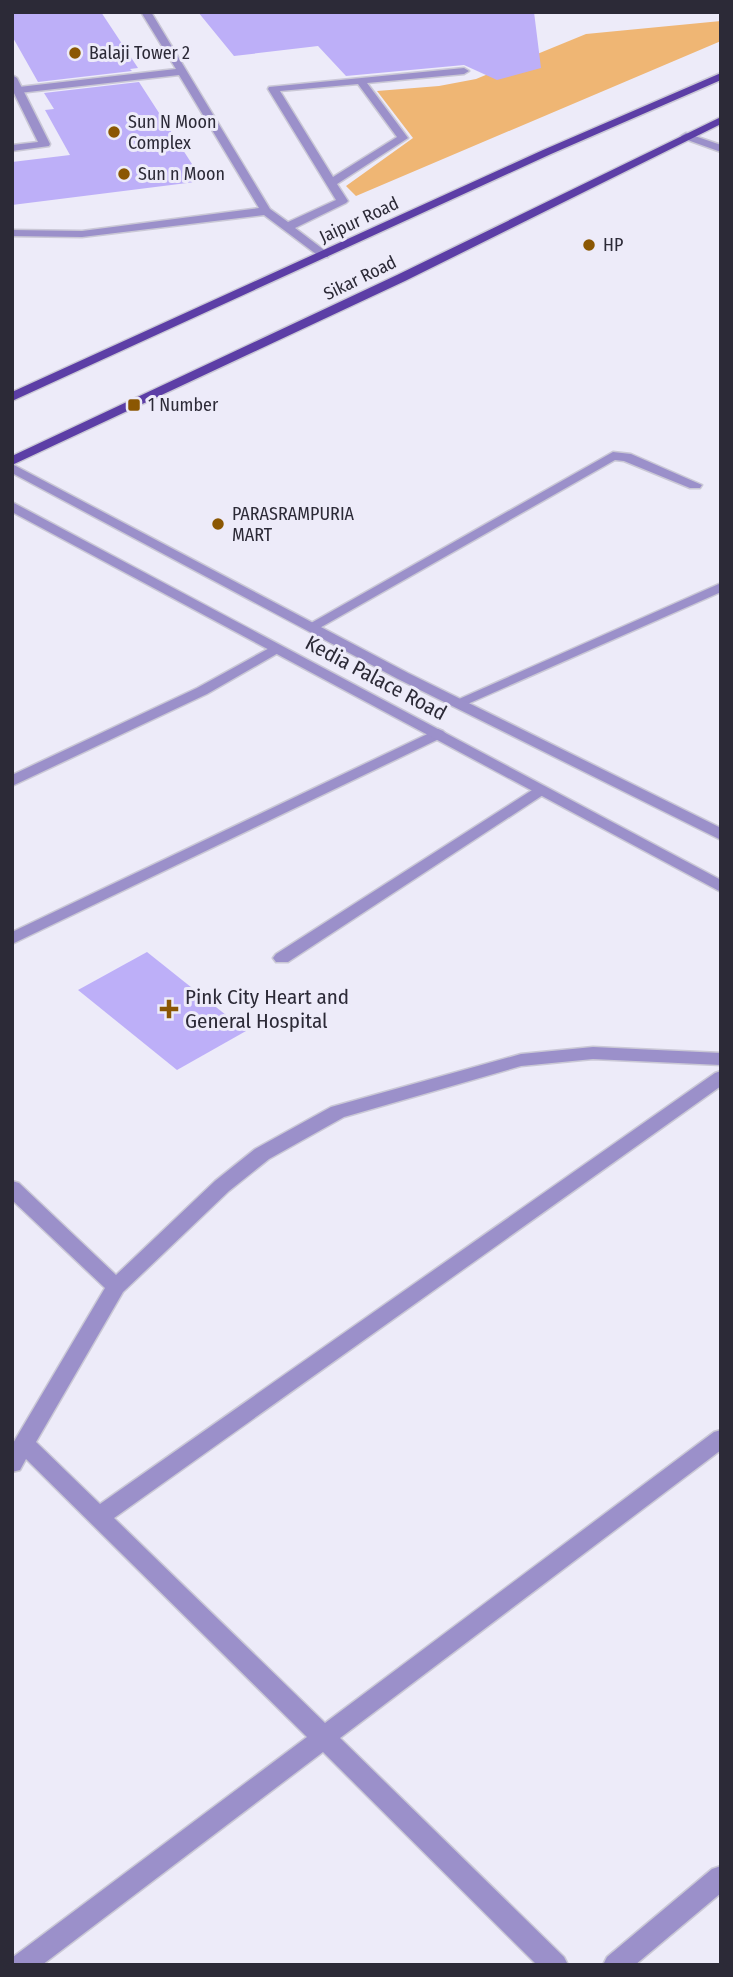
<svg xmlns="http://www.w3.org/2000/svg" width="733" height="1977" font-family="'Fira Sans Condensed',sans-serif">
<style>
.green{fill:#efb674}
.building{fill:#bdaff8}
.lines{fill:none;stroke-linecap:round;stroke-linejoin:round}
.pedestrian-casing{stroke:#cac8d6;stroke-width:3}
.minor-casing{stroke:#cac8d6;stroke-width:3}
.tertiary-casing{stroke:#cac8d6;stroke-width:3}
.primary-casing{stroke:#cac8d6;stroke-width:3}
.pedestrian{fill:#9b90ca;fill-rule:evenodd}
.minor{fill:#9b90ca;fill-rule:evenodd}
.tertiary{fill:#9b90ca;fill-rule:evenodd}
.primary{fill:#5c3ea6;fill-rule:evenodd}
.poi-dot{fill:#8b5703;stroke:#edebf9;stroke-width:2.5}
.labels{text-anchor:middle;stroke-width:6;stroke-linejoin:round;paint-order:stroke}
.far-poi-label{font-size:18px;fill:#2c2a37;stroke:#edebf9;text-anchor:start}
.far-street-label{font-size:18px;fill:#2c2a37;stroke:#edebf9}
.street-label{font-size:21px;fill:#2c2a37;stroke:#edebf9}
.poi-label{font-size:21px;fill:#2c2a37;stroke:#edebf9;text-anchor:start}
</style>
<rect width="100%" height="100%" fill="#edebf9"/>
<polygon class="green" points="721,21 721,41 356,196 346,186 413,138 377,91 439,86 476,79 586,34"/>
<g class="building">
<polygon points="12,12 101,12 138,68 130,69 132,71 38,82 12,36"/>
<polygon points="198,12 534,12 541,68 497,80 464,65 346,76 318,46 234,56"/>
<polygon points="139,82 203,181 12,205 12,162 70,155 45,110 54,109 44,93"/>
<polygon points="147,952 246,1031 177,1070 78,990"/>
</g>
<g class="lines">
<defs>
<polygon id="pedestrian" points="12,75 17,78 50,144 49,146 12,151 12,145 38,142 12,89"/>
<g id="minor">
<path d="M 141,12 L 151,12 L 270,209 L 288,222 L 336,200 L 268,89 L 269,87 L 464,68 L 469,71 L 464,74 L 367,83 L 408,138 L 337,184 L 348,201 L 346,203 L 295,228 L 328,253 L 328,257 L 320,257 L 264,215 L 82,237 L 12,236 L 12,230 L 82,231 L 259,208 L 179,75 L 19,93 L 14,90 L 19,87 L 176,69 ZM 358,84 L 397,137 L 333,177 L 280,91 Z"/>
<polygon points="686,133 721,145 721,152 682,138 681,136"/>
<polygon points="613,452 631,454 702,485 700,488 690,488 624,461 615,460 316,630 311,631 304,627"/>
<polygon points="721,583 721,592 463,706 453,706 450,703"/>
<polygon points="275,645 282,649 280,652 207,694 12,786 12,775 197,688"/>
<polygon points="438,729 443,731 446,734 443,737 12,944 12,932"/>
<polygon points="540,785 548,790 546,793 288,962 276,962 273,958 276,954"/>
<polygon points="593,1047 721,1053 721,1065 593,1059 521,1066 344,1117 269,1159 229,1191 123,1292 36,1442 100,1504 715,1073 721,1071 721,1086 114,1518 325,1723 714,1432 721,1430 721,1450 340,1738 564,1957 568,1965 537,1965 323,1752 42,1965 12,1965 13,1957 307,1737 26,1459 20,1470 12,1472 12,1445 105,1288 12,1200 12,1181 19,1183 116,1275 215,1181 255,1149 331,1107 521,1054"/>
<polygon points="721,1866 721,1893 635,1965 603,1965 607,1957 712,1869"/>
</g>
<g id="tertiary">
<polygon points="12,464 408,673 721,828 721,840 398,679 12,473"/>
<polygon points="12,502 721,880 721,892 12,512"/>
</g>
<g id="primary">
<polygon points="721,73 721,80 551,154 12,401 12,392 543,150"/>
<polygon points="721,117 721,124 405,281 12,465 12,456 397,275"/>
</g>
</defs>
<use href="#pedestrian" class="pedestrian-casing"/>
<use href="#minor" class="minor-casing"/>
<use href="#tertiary" class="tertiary-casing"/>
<use href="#primary" class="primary-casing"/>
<use href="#pedestrian" class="pedestrian"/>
<use href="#minor" class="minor"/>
<use href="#tertiary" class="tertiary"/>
<use href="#primary" class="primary"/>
</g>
<g class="poi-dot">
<circle cx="75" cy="53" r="7"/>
<circle cx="114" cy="132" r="7"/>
<circle cx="124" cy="174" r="7"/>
<circle cx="589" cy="245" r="7"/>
<rect x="127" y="398" width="14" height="14" rx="3.5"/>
<circle cx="218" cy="524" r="7"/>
<path d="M165.5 998.5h7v7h7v7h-7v7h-7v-7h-7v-7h7z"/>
</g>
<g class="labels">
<g class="far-poi-label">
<text x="89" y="59">Balaji Tower 2</text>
<text x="128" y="128">Sun N Moon<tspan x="128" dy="21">Complex</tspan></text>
<text x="138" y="180">Sun n Moon</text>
<text x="603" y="251">HP</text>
<text x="148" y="411">1 Number</text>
<text x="232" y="520">PARASRAMPURIA<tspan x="232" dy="21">MART</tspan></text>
</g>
<g class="far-street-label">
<text transform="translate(359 220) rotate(-25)" y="6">Jaipur Road</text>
<text transform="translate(360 278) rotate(-26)" y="6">Sikar Road</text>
</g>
<g class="street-label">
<text transform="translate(376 678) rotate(28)" y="7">Kedia Palace Road</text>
</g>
<g class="poi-label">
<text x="185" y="1004">Pink City Heart and<tspan x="185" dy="24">General Hospital</tspan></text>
</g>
</g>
<rect width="733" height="1977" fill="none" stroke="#2c2a37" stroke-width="28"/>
</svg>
